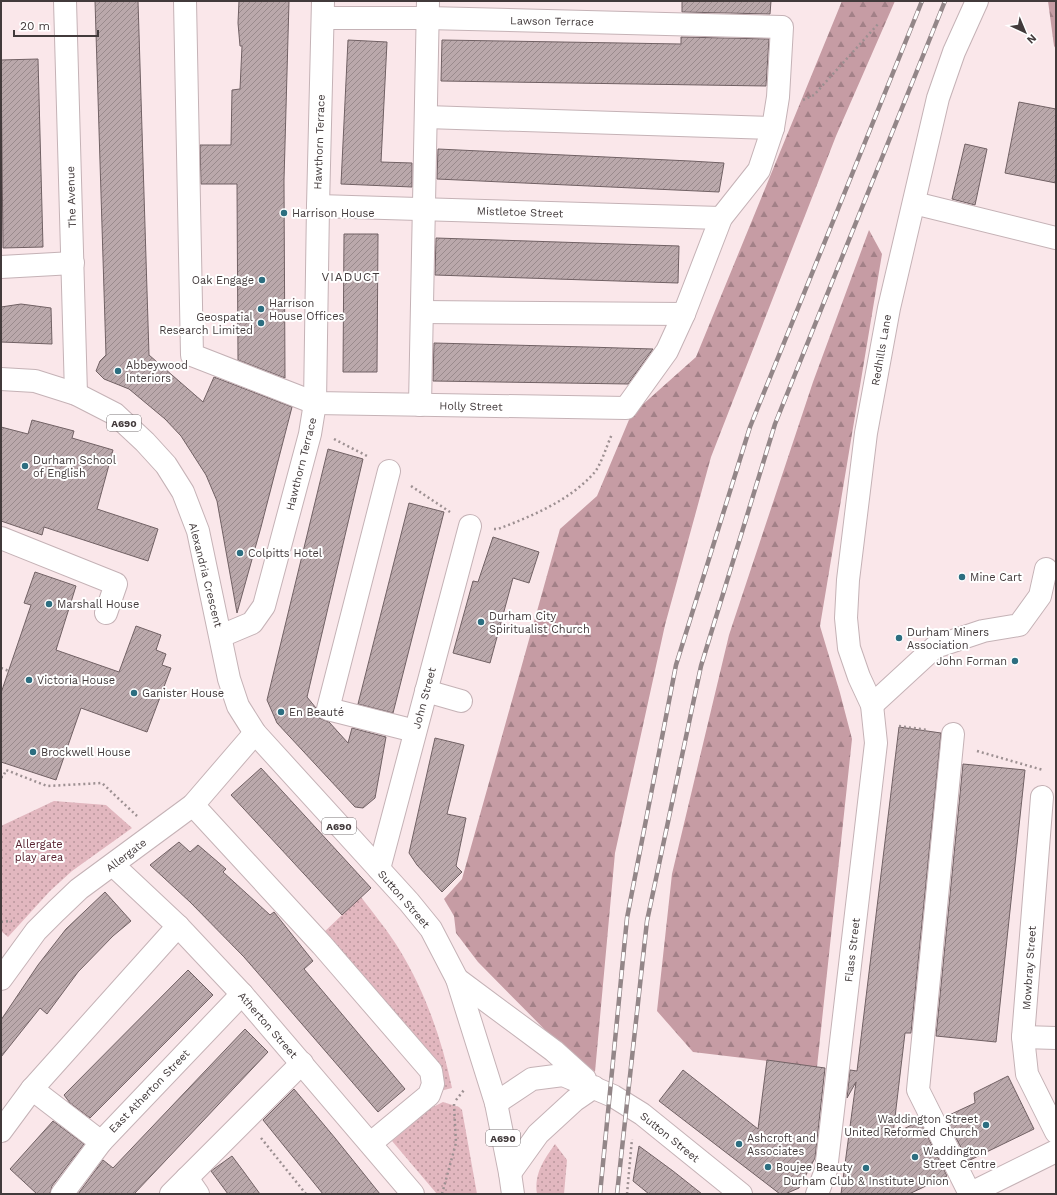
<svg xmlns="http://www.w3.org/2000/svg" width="1057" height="1195" font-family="'Work Sans',sans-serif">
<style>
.grass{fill:url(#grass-dots)}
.forest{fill:url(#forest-firs)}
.building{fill:url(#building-hatch);stroke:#716164}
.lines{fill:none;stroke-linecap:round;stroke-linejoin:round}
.minor-casing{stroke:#c5b2b6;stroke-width:24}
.highway-casing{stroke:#c5b2b6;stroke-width:24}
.path{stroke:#9d9092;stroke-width:2.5;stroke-dasharray:2 3;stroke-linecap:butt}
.minor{stroke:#fff;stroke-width:22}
.highway{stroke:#fff;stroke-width:22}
.rail-casing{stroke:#938688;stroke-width:4.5}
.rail{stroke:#fff;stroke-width:3;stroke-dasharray:9;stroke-linecap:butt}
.poi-dot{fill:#2c6e80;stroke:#fff;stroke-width:1.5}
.labels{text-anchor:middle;stroke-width:4;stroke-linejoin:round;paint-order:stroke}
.shield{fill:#fff;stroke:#7b7576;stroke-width:1}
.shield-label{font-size:10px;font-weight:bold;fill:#423a3b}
.street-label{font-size:11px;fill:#423a3b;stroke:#fff}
.poi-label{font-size:11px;fill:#423a3b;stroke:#fff;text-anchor:start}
.park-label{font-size:11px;fill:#57212f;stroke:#fff}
.neighbourhood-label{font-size:12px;letter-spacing:1px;fill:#423a3b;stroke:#fff}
</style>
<defs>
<pattern id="grass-dots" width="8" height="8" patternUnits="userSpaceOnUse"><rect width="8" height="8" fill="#e2b7bf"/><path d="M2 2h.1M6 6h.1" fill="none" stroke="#b9969c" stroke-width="1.8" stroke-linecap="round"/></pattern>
<pattern id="forest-firs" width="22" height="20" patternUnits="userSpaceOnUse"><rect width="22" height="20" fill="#c69ca4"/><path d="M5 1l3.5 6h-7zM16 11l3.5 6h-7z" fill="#a28087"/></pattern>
<pattern id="building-hatch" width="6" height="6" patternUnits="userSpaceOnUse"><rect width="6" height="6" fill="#baa8ab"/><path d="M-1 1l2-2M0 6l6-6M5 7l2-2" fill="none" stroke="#998a8c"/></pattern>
</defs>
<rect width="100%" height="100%" fill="#fae7ea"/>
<g class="grass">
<polygon points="54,801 106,805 132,828 72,871 50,891 8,937 1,931 1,826"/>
<path d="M 361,897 C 374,914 388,931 399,949 C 425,991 442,1040 452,1088 L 440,1091 L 322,934 Z"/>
<polygon points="443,1102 459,1107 462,1110 477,1194 437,1194 392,1141 431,1108"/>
<path d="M 555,1144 L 567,1160 L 564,1194 L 537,1194 C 534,1173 544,1160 555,1144 Z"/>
</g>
<g class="forest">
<polygon points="842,1 895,1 836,136 711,457 665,625 615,853 595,1072 558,1043 478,962 456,933 454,916 444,899 462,879 560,529 597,496 631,415 696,357"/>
<polygon points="1048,1 1056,1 1056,49 1054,46"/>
<polygon points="869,230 882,254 820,626 840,693 852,739 817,1067 693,1052 657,1011 672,874 729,635 813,382"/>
</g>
<g class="building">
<polygon points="95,1 138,1 149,355 203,402 214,377 292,407 261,527 237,613 217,501 206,475 181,436 165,419 129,389 104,379 96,371 100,361 106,355"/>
<polygon points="239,1 289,1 284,180 285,378 238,360 237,184 201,184 200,145 231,145 232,90 240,89 242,46 240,46 238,23"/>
<polygon points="682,1 771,1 770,14 682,12"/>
<polygon points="681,37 769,39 766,86 441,81 442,40 681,44"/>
<polygon points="348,40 387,42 381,162 412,163 412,187 341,184"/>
<polygon points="38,59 43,247 3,248 1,60"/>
<polygon points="1019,102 1056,109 1056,183 1005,173"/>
<polygon points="965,144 987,149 975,205 952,199"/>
<polygon points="438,149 690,161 724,163 719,192 437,179"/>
<polygon points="344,234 378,234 377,372 343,372"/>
<polygon points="436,238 679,246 678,283 435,275"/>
<polygon points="21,304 51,308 52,344 1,342 1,307"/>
<polygon points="434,343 587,347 653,349 628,384 433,381"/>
<polygon points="32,420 74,431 72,438 113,450 97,509 158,529 148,561 44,527 42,535 1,521 1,427 28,434"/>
<polygon points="328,449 363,459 307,697 316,708 319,718 329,722 348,743 352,728 386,737 375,798 363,808 355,807 277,723 267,700"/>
<polygon points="409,503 444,512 393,713 358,704"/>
<polygon points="493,537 539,552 529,583 513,578 490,663 453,653 473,581 478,582"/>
<polygon points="35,572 76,586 56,650 119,672 136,626 161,635 156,650 166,654 162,665 171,668 147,732 81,708 56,780 1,762 1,693 31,605 24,603"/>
<polygon points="899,727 941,733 911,1033 905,1033 893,1134 920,1121 947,1176 909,1194 841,1194 856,1082 847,1098 850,1070 857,1071"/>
<polygon points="435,738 464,745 447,814 466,818 456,866 462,872 442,892 417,865 409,853"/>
<polygon points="963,764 1025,770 996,1042 936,1036"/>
<polygon points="261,768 371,888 342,915 231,795"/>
<polygon points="179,842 190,852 198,845 226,869 223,872 270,915 274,912 313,961 304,969 405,1089 378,1112 244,957 190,902 150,865"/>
<polygon points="105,892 131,921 113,936 78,972 47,1014 40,1008 1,1057 1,1020 38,965 66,929"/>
<polygon points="188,970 213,995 90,1118 70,1103 64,1095"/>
<polygon points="245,1029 268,1052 134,1194 78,1194 103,1160 113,1168"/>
<polygon points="767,1060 825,1068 815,1158 799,1188 785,1194 780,1194 659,1101 683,1070 758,1129"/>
<polygon points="1008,1076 1034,1129 968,1161 945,1117 975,1103 974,1093"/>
<polygon points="294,1089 335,1138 380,1194 323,1194 263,1120"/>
<polygon points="53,1121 84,1144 52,1186 50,1194 37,1194 10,1169"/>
<polygon points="639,1146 673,1171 702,1194 649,1194 633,1181"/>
<polygon points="232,1156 244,1172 260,1194 228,1194 211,1171"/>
</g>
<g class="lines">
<defs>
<g id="minor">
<polyline points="65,1 76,394"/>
<polyline points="185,1 192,355 315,403 626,408 667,351 684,314 721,218 759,170 773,128 778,97 782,27 427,18 323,18"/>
<polyline points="426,117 773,128"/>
<polyline points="914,203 1056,238"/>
<polyline points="318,206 721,218"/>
<polyline points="1,267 73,263"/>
<polyline points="422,312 684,314"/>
<polyline points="420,405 428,1"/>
<polyline points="389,471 328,709 415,731"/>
<polyline points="1,538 116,584 106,613"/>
<polyline points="221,636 252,623 264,606 310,434 315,403 318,206 323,1"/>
<polyline points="426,691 461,701"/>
<polyline points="872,705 935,647 983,631 1019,625 1040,596 1046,569"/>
<polyline points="953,734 918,1090 970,1194"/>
<polyline points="1042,797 1023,1037 1027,1074 1056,1132"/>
<polyline points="193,805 322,945 431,1071 433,1084 429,1095 371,1143"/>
<polyline points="113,865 178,926 242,994 413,1194"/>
<polyline points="379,869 470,526"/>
<polyline points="1,979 36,931 56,911 79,889 193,805 255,733"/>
<polyline points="457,979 554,1051 585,1079"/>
<polyline points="1023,1037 1056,1038"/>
<polyline points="32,1089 101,1142"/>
<polyline points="496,1103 532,1079 563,1075 613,1096 642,1114 741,1194"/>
<polyline points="1,1131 32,1089 178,926"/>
<polyline points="510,1173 538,1134 575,1100 594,1087"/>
<polyline points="187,1178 198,1194"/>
<polyline points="62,1194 101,1142 242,994"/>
<polyline points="171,1194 302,1063"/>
<polyline points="817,1194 826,1170 876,743 872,705 859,677 849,648 846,618 848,580 866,433 889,308 938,98 954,52 977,1"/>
<polyline points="969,1194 1056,1151"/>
</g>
<polyline id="highway" points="1,379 35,381 76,394 115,414 145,442 166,465 183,492 198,531 229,679 238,706 255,733 409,902 431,929 457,979 496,1103 510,1173 513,1194"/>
</defs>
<use href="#minor" class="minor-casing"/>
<use href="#highway" class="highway-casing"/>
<g class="path">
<polyline points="803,100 814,95 879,23"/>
<polyline points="334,439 369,457"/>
<polyline points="411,486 450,512"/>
<path d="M 494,529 L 498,529 C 532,516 569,501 594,473 C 601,465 607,445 612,434"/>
<polyline points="1,668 9,671"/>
<polyline points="899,726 928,730"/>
<polyline points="977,751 1043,770"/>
<polyline points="1,777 3,777 6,770 47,786 102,783 137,816"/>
<polyline points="1,922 12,921"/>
<polyline points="456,1100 464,1090"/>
<polyline points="261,1138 306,1194"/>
<polyline points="442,1194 456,1143 454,1104"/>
<polyline points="627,1194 632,1139"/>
</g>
<use href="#minor" class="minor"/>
<use href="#highway" class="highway"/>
<defs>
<g id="rail">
<polyline points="600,1194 627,918 676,665 750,427 922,1"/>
<polyline points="617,1194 647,921 701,666 775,424 945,1"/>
</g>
</defs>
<use href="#rail" class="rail-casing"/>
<use href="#rail" class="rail"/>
</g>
<g class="poi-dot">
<circle cx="284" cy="213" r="4"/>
<circle cx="262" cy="280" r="4"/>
<circle cx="261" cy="309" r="4"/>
<circle cx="261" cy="323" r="4"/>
<circle cx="118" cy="371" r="4"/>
<circle cx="25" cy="466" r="4"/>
<circle cx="240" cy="553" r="4"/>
<circle cx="962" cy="577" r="4"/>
<circle cx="49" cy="604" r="4"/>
<circle cx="481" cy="622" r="4"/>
<circle cx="899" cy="638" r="4"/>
<circle cx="1015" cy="661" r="4"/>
<circle cx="29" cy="680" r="4"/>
<circle cx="134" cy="693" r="4"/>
<circle cx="281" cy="712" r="4"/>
<circle cx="33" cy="752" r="4"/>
<circle cx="986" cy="1125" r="4"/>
<circle cx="739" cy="1144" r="4"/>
<circle cx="915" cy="1157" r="4"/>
<circle cx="768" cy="1167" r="4"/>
<circle cx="866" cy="1168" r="4"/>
</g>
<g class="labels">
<g class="shield">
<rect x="107" y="415" width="34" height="16" rx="3"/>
<rect x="322" y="818" width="34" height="16" rx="3"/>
<rect x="486" y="1130" width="34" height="16" rx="3"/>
</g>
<g class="shield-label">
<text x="124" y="427">A690</text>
<text x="339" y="830">A690</text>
<text x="503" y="1142">A690</text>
</g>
<g class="street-label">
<text transform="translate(552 21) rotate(1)" y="4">Lawson Terrace</text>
<text transform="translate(319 142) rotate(-88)" y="4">Hawthorn Terrace</text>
<text transform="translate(71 197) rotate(-92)" y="4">The Avenue</text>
<text transform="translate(520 212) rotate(2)" y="4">Mistletoe Street</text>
<text transform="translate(881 350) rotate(-80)" y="4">Redhills Lane</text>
<text transform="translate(471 406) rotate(1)" y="4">Holly Street</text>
<text transform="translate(301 464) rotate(-76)" y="4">Hawthorn Terrace</text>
<text transform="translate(206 575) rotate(76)" y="4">Alexandria Crescent</text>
<text transform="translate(424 698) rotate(-75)" y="4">John Street</text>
<text transform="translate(126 855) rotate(-37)" y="4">Allergate</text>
<text transform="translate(404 899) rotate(49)" y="4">Sutton Street</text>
<text transform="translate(852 950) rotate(-83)" y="4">Flass Street</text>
<text transform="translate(1029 968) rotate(-86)" y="4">Mowbray Street</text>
<text transform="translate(268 1025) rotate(49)" y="4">Atherton Street</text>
<text transform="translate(149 1091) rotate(-46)" y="4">East Atherton Street</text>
<text transform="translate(670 1137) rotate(39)" y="4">Sutton Street</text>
</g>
<g class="poi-label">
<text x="292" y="217">Harrison House</text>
<text x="254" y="284" text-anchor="end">Oak Engage</text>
<text x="269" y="307">Harrison<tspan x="269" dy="13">House Offices</tspan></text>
<text x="253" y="321" text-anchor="end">Geospatial<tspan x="253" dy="13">Research Limited</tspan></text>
<text x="126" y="369">Abbeywood<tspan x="126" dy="13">Interiors</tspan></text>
<text x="33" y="464">Durham School<tspan x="33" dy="13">of English</tspan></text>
<text x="248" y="557">Colpitts Hotel</text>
<text x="970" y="581">Mine Cart</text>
<text x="57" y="608">Marshall House</text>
<text x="489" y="620">Durham City<tspan x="489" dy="13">Spiritualist Church</tspan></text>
<text x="907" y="636">Durham Miners<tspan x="907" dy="13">Association</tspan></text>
<text x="1007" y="665" text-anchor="end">John Forman</text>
<text x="37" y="684">Victoria House</text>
<text x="142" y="697">Ganister House</text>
<text x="289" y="716">En Beauté</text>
<text x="41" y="756">Brockwell House</text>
<text x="978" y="1123" text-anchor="end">Waddington Street<tspan x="978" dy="13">United Reformed Church</tspan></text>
<text x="747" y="1142">Ashcroft and<tspan x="747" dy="13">Associates</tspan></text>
<text x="923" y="1155">Waddington<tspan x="923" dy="13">Street Centre</tspan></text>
<text x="776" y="1171">Boujee Beauty</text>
<text x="866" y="1185" text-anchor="middle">Durham Club &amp; Institute Union</text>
</g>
<g class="park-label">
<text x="39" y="848">Allergate<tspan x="39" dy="13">play area</tspan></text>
</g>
<g class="neighbourhood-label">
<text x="351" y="281">VIADUCT</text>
</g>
</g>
<rect width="1057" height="1195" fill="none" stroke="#423a3b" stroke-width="4"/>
<g transform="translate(1025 32) rotate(136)" stroke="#ffffff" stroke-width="3" paint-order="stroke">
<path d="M0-3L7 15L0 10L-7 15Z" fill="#423a3b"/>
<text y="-6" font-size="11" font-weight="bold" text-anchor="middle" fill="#423a3b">N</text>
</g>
<path d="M14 30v6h84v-6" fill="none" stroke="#423a3b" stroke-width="2"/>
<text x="20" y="30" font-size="12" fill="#423a3b" stroke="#ffffff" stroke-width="3" paint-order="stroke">20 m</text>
</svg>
